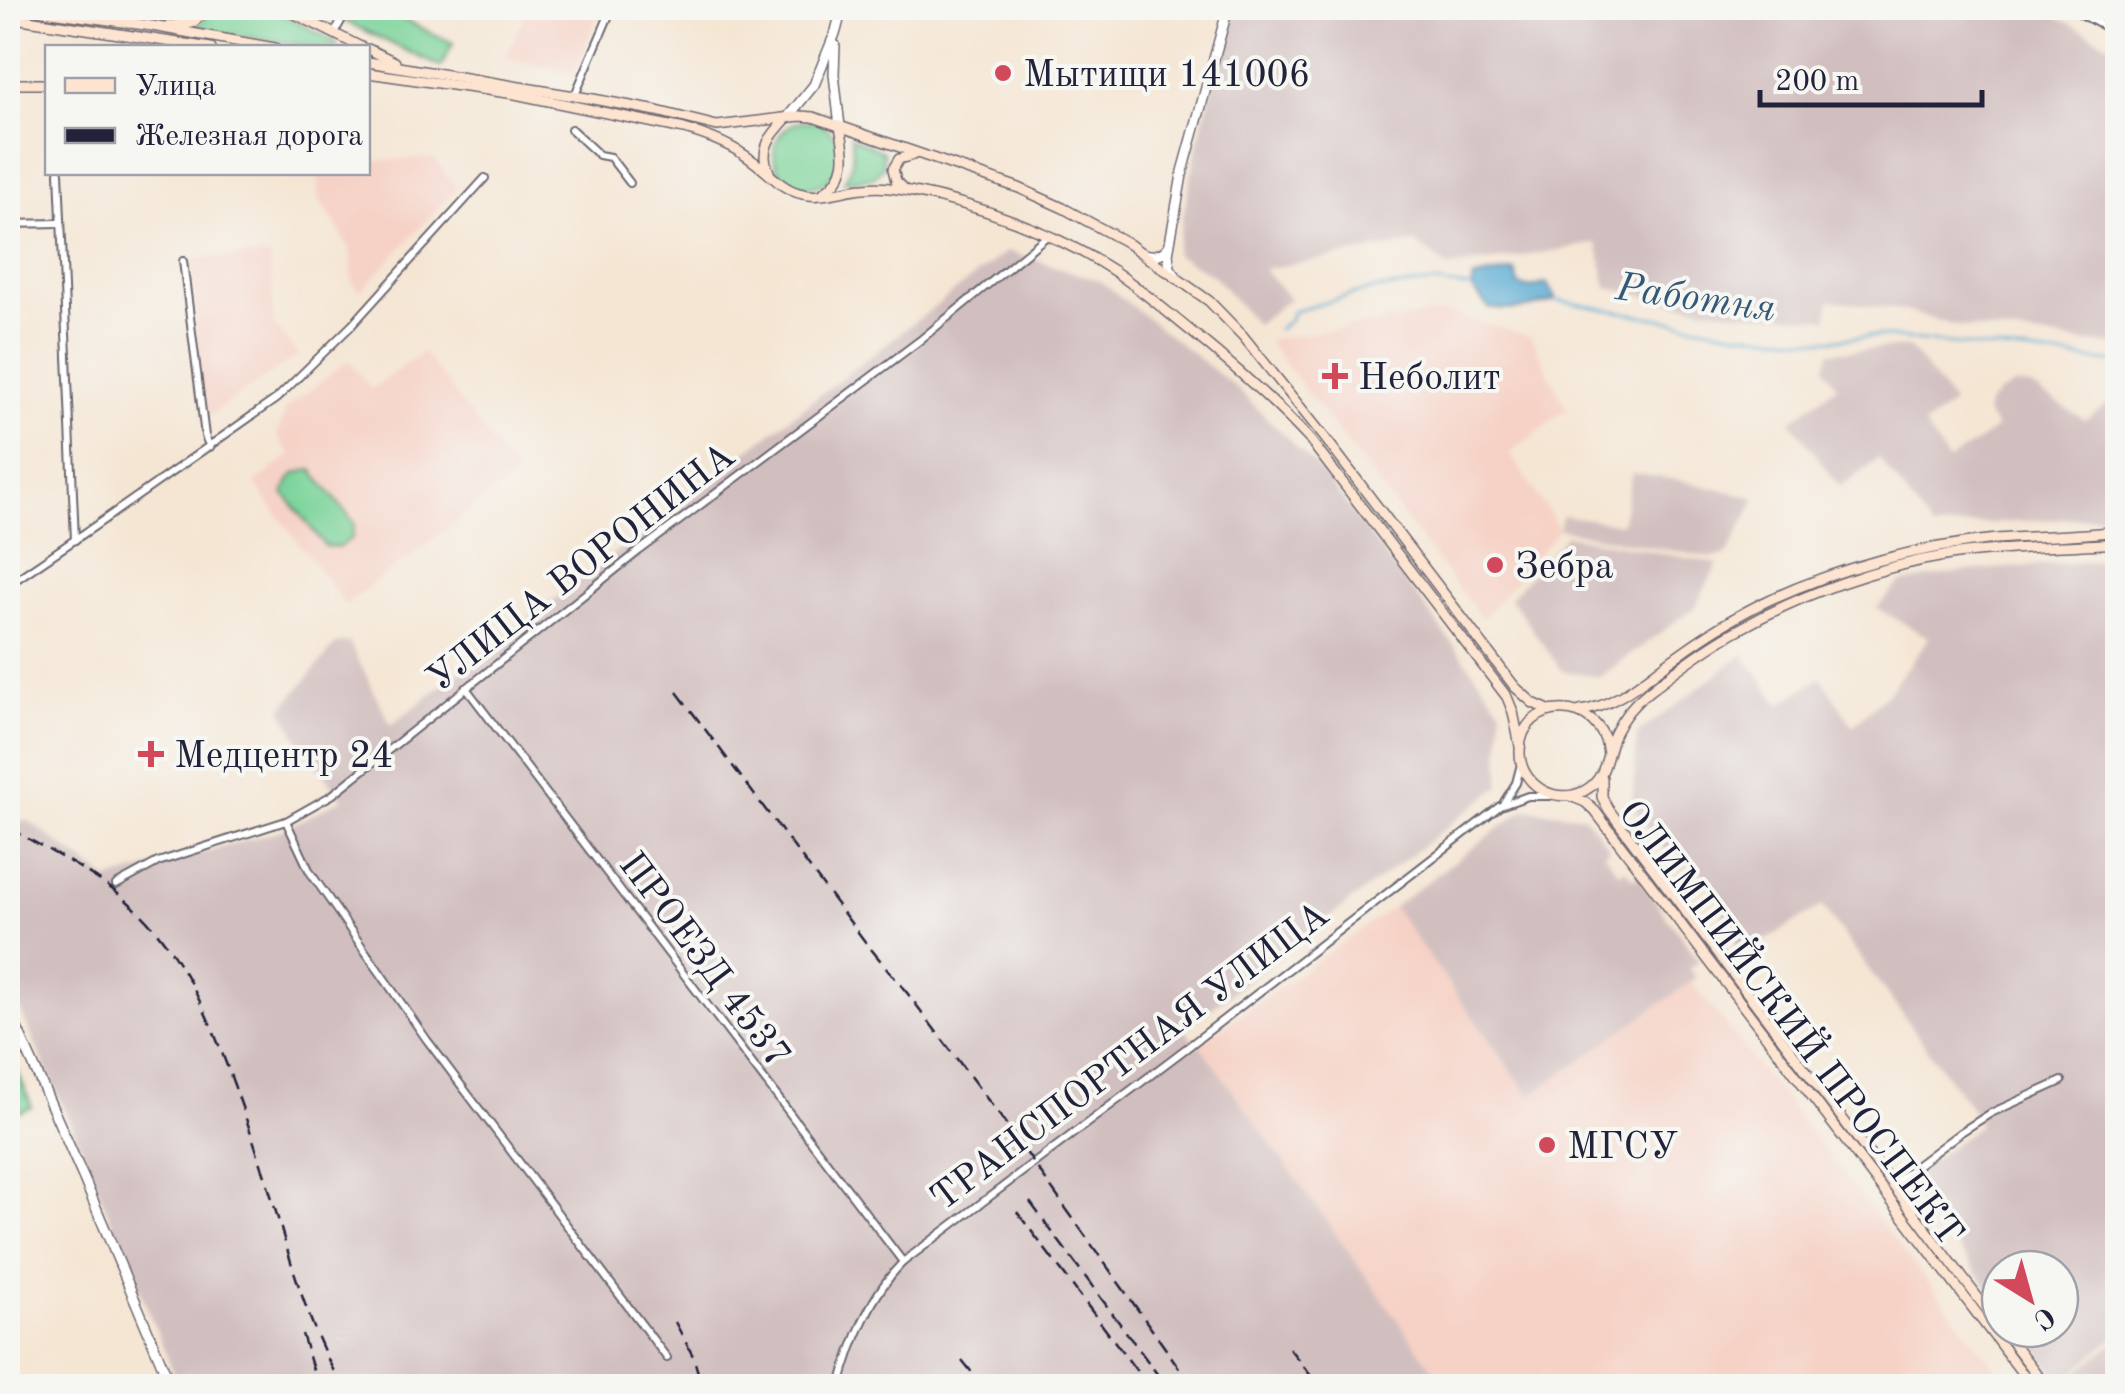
<svg xmlns="http://www.w3.org/2000/svg" width="2125" height="1394" font-family="'Old Standard TT',serif">
<style>
.built{fill:#f6d1c5}
.industrial{fill:#d1bfbf}
.green{fill:#79d399;stroke:#4e7a6a;stroke-width:2.5}
.water{fill:#55a9d1;stroke:#3c6686;stroke-width:2.5}
.lines{fill:none;stroke-linecap:round;stroke-linejoin:round}
.stream{stroke:#55a9d1;stroke-width:2.5}
.minor-casing{stroke:#6c6771;stroke-width:10}
.tertiary-casing{stroke:#6c6771;stroke-width:12}
.secondary-casing{stroke:#6c6771;stroke-width:12}
.minor{stroke:#fff;stroke-width:6}
.tertiary{stroke:#fff;stroke-width:9}
.secondary{stroke:#fde4d1;stroke-width:9}
.rail{stroke:#22223b;stroke-width:2.5;stroke-dasharray:15 8;stroke-linecap:butt}
.poi-dot{fill:#d1495b;stroke:#f6f6f2;stroke-width:4}
.labels{text-anchor:middle;stroke-width:8;stroke-linejoin:round;paint-order:stroke}
.poi-label{font-size:38px;fill:#22223b;stroke:#f6f6f2;text-anchor:start}
.street-label{font-size:38px;fill:#22223b;stroke:#f6f6f2}
.water-label{font-size:40px;font-style:italic;fill:#365877;stroke:#f6f6f2}
</style>
<rect width="100%" height="100%" fill="#f6f6f2"/>
<filter id="ink" filterUnits="userSpaceOnUse"><feTurbulence type="fractalNoise" baseFrequency=".01" numOctaves="2"/><feDisplacementMap in="SourceGraphic" scale="20" xChannelSelector="R" yChannelSelector="G"/><feConvolveMatrix kernelMatrix="1 2 1 2 8 2 1 2 1" color-interpolation-filters="sRGB"/></filter>
<filter id="wash" filterUnits="userSpaceOnUse"><feTurbulence type="fractalNoise" baseFrequency=".0048" numOctaves="4" result="noise"/><feDisplacementMap in="SourceGraphic" scale="40" xChannelSelector="R" yChannelSelector="G"/><feGaussianBlur stdDeviation="2.25" result="paint"/><feColorMatrix in="noise" values="0 0 0 0 0 0 0 0 0 0 0 0 0 0 0 0 0 1.4 0 .05"/><feComposite in="paint" operator="in"/></filter>
<g filter="url(#wash)">
<rect width="100%" height="100%" fill="#f5e6d4"/>
<g class="built">
<polygon points="529,8 601,8 575,73 504,58"/>
<polygon points="434,158 457,188 360,292 352,282 350,248 318,198 318,173 368,172 368,161"/>
<polygon points="270,255 274,324 298,355 203,420 191,259"/>
<polygon points="1446,312 1531,337 1567,409 1510,453 1559,529 1482,619 1267,340"/>
<polygon points="423,352 517,476 345,605 254,483 291,455 277,436 286,409 349,360 371,389"/>
<polygon points="1393,907 1530,1096 1691,981 2010,1386 1445,1386 1199,1044"/>
</g>
<g class="industrial">
<polygon points="1234,8 2041,8 2117,48 2117,344 2105,345 1960,327 1901,310 1830,300 1828,319 1725,311 1678,303 1607,287 1597,243 1508,259 1448,267 1415,243 1264,269 1289,299 1256,325 1214,276 1175,254 1200,134"/>
<polygon points="1007,251 1100,281 1235,387 1319,469 1463,657 1501,709 1500,786 1184,1029 1199,1044 1445,1386 179,1386 82,1149 8,983 8,821 29,821 108,880 282,830 342,799 299,740 282,709 336,644 349,642 391,725"/>
<polygon points="1909,347 1953,403 1924,426 1948,461 1997,428 1986,414 1988,404 1999,393 2015,385 2032,387 2085,420 2117,397 2117,515 1969,525 1933,530 1879,458 1840,487 1791,421 1837,386 1825,367 1830,352"/>
<polygon points="1632,473 1683,481 1756,498 1727,555 1711,558 1559,529 1562,515 1621,524"/>
<polygon points="1566,535 1718,564 1695,607 1600,677 1562,671 1510,598"/>
<polygon points="2117,559 2117,1335 2061,1382 2020,1329 2060,1329 2060,1269 2000,1269 2000,1303 1907,1181 1979,1125 1971,1108 1822,906 1741,955 1723,916 1725,904 1692,860 1680,869 1632,807 1637,734 1744,654 1780,705 1821,677 1853,726 1887,694 1929,638 1877,608 1900,583 1965,571"/>
<polygon points="1525,809 1585,816 1609,848 1604,853 1619,873 1625,869 1633,879 1637,876 1699,961 1690,968 1696,978 1530,1096 1393,907"/>
<polygon points="2117,1341 2117,1386 2068,1386 2064,1382"/>
</g>
<g class="green">
<polygon points="214,8 271,8 337,43 336,47 314,47 195,29"/>
<polygon points="317,8 399,8 396,16 453,43 441,67"/>
<circle cx="807" cy="154" r="33"/>
<path d="M 851,137 L 883,152 L 883,167 L 874,177 L 844,182 C 852,167 855,155 851,137 Z"/>
<path d="M 312,470 L 354,523 L 352,538 L 339,547 L 325,546 L 284,493 C 289,477 294,471 312,470 Z"/>
<polygon points="8,1048 32,1107 8,1116"/>
</g>
<path class="water" d="M 1515,271 L 1519,285 L 1527,288 L 1547,284 L 1556,300 C 1533,308 1513,312 1489,308 L 1472,288 L 1474,278 Z"/>
<g class="lines">
<g class="stream">
<polyline points="1554,300 1739,333 1822,340 1879,336 2118,363"/>
<polyline points="1278,329 1290,320 1292,312 1370,290 1434,283 1472,288"/>
</g>
</g>
</g>
<g filter="url(#ink)">
<g class="lines">
<defs>
<g id="minor">
<polyline points="2070,8 2118,34"/>
<polyline points="334,34 348,8"/>
<path d="M 2118,92 C 2107,101 2111,108 2118,119"/>
<polyline points="575,95 612,8"/>
<polyline points="571,129 599,155 610,157 630,183"/>
<polyline points="59,172 75,540"/>
<polyline points="8,224 60,223"/>
<polyline points="183,261 205,436 210,447"/>
<polyline points="8,585 95,526 276,399 352,325 485,178"/>
<polyline points="466,688 903,1262"/>
<polyline points="1504,802 1516,783 1521,764"/>
<polyline points="286,821 310,872 427,1040 667,1358"/>
<polyline points="116,885 158,862 286,821 332,795 639,551 919,341 1047,236"/>
<polyline points="1892,1184 1961,1132 1991,1113 2062,1081"/>
<path d="M 840,1386 C 851,1343 871,1294 903,1262 L 1184,1050 L 1500,806 L 1528,796 L 1550,796"/>
</g>
<g id="tertiary">
<polyline points="835,45 834,74 840,127"/>
<polyline points="787,118 814,85 836,31 842,8"/>
<path d="M 1142,253 C 1152,257 1162,256 1169,246"/>
<polyline points="1176,276 1170,268 1168,254 1182,175 1228,8"/>
<polyline points="8,1008 84,1179 171,1386"/>
</g>
<g id="secondary">
<polyline points="22,8 152,26 275,48"/>
<polyline points="283,8 363,48"/>
<polyline points="8,17 211,48"/>
<polyline points="169,26 192,23 210,8"/>
<polyline points="368,49 395,62"/>
<polyline points="368,62 593,99 657,111 717,126 800,116 813,117 1019,188 1063,208 1126,242 1209,301 1243,336 1325,438 1515,687 1533,703 1551,711"/>
<path d="M 368,73 L 515,94 L 684,129 C 710,136 732,145 753,161 C 770,173 782,190 803,194 C 822,199 845,189 864,188 C 878,186 895,188 909,191 C 977,204 1056,233 1114,271 C 1142,290 1167,312 1192,332 C 1234,366 1274,401 1310,440 L 1507,697 L 1513,712 L 1520,746"/>
<polyline points="8,84 48,84"/>
<path d="M 769,172 C 758,149 771,135 787,118"/>
<polyline points="903,188 896,181 893,169 899,159 913,155"/>
<path d="M 824,192 C 849,176 846,153 840,127"/>
<path d="M 1580,711 C 1618,706 1648,676 1678,655 C 1707,634 1737,615 1769,600 C 1841,567 1918,547 1996,539 C 2036,536 2077,536 2118,531"/>
<path d="M 1608,754 C 1603,695 1520,696 1520,751 C 1519,784 1555,806 1584,791 C 1608,778 1605,755 1615,733 C 1623,716 1634,703 1648,692 C 1676,670 1705,648 1736,631 C 1801,594 1876,567 1950,555 C 2005,547 2062,547 2118,543"/>
<polyline points="1602,778 1602,797 1609,810 2000,1327"/>
<polyline points="1570,796 1585,802 1595,811 2032,1386"/>
<polyline points="2002,1329 2046,1386"/>
</g>
</defs>
<use href="#minor" class="minor-casing"/>
<use href="#tertiary" class="tertiary-casing"/>
<use href="#secondary" class="secondary-casing"/>
<use href="#minor" class="minor"/>
<use href="#tertiary" class="tertiary"/>
<use href="#secondary" class="secondary"/>
<g class="rail">
<polyline points="677,692 866,943 908,994 1003,1120 1192,1386"/>
<path d="M 8,827 C 53,854 103,876 141,914 C 180,954 204,1006 224,1058 C 242,1105 258,1153 273,1202 C 292,1265 309,1329 342,1386"/>
<polyline points="1030,1202 1166,1386"/>
<polyline points="1017,1212 1148,1386"/>
<polyline points="675,1322 693,1356 702,1386"/>
<polyline points="302,1334 318,1386"/>
<polyline points="1289,1348 1319,1386"/>
<polyline points="962,1360 983,1386"/>
<polyline points="898,1382 906,1386"/>
</g>
</g>
</g>
<g class="poi-dot">
<circle cx="1003" cy="73" r="10"/>
<path d="M1330 361h10v10h10v10h-10v10h-10v-10h-10v-10h10z"/>
<circle cx="1495" cy="565" r="10"/>
<path d="M146 739h10v10h10v10h-10v10h-10v-10h-10v-10h10z"/>
<circle cx="1547" cy="1145" r="10"/>
</g>
<g class="labels">
<g class="poi-label">
<text x="1023" y="86">Мытищи 141006</text>
<text x="1358" y="389">Неболит</text>
<text x="1515" y="578">Зебра</text>
<text x="174" y="767">Медцентр 24</text>
<text x="1567" y="1158">МГСУ</text>
</g>
<g class="street-label">
<text transform="translate(580 566) rotate(-38)" y="13">УЛИЦА ВОРОНИНА</text>
<text transform="translate(706 959) rotate(53)" y="13">ПРОЕЗД 4537</text>
<text transform="translate(1792 1022) rotate(53)" y="13">ОЛИМПИЙСКИЙ ПРОСПЕКТ</text>
<text transform="translate(1129 1055) rotate(-37)" y="13">ТРАНСПОРТНАЯ УЛИЦА</text>
</g>
<g class="water-label">
<text transform="translate(1696 296) rotate(8)" y="14">Работня</text>
</g>
</g>
<rect width="2125" height="1394" fill="none" stroke="#f6f6f2" stroke-width="40"/>
<rect x="45" y="45" width="325" height="130" fill="#f6f6f2" stroke="#a1a1a9" stroke-width="2.5"/>
<rect x="65" y="78" width="50" height="15" fill="#fde4d1" stroke="#a1a1a9" stroke-width="2.5"/>
<text x="135" y="95" font-size="30" fill="#22223b">Улица</text>
<rect x="65" y="128" width="50" height="15" fill="#22223b" stroke="#a1a1a9" stroke-width="2.5"/>
<text x="135" y="145" font-size="30" fill="#22223b">Железная дорога</text>
<g transform="translate(2030 1299) rotate(143)"><circle r="48" fill="#f6f6f2" stroke="#a1a1a9" stroke-width="2.5"/>
<path d="M0-8L18 38L0 25L-18 38Z" fill="#d1495b"/>
<text y="-15" font-size="28" font-weight="bold" text-anchor="middle" fill="#22223b">С</text>
</g>
<path d="M1760 90v15h222v-15" fill="none" stroke="#22223b" stroke-width="5"/>
<text x="1775" y="90" font-size="30" fill="#22223b" stroke="#f6f6f2" stroke-width="8" paint-order="stroke">200 m</text>
</svg>
